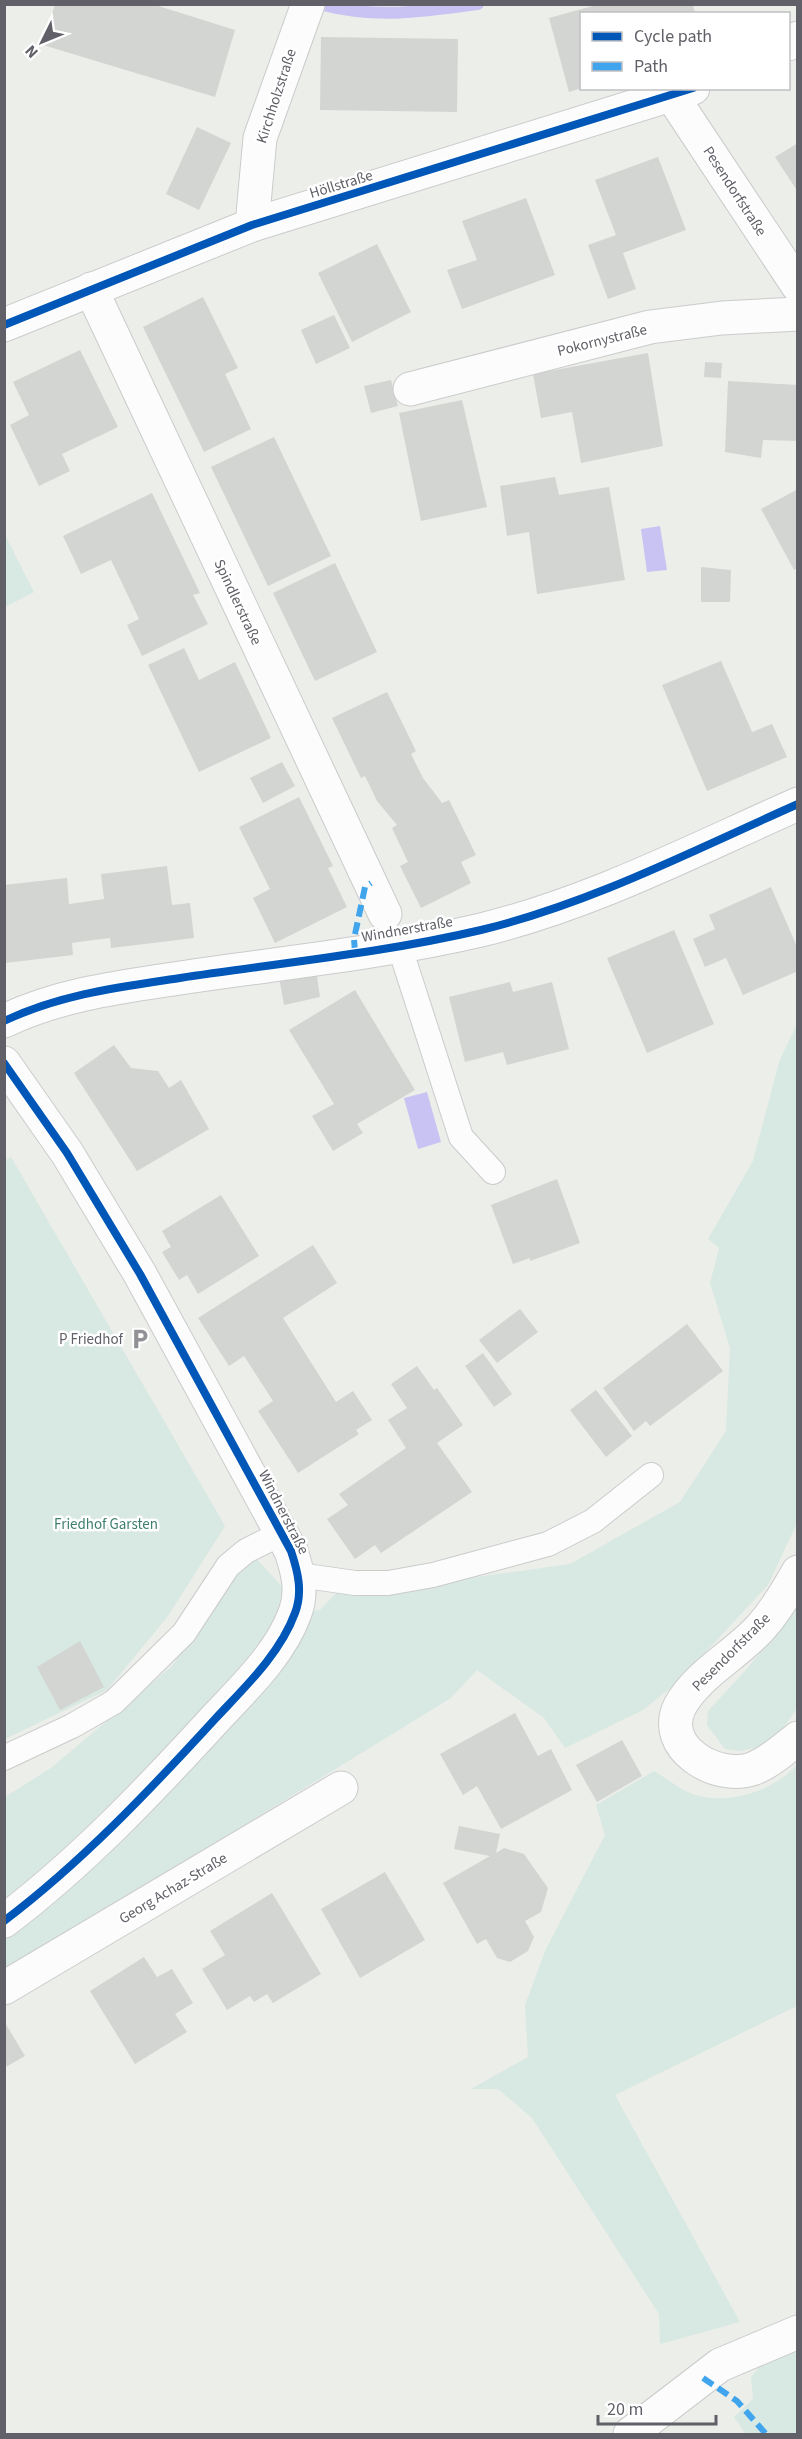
<svg xmlns="http://www.w3.org/2000/svg" width="802" height="2439" font-family="'Source Sans 3',sans-serif">
<style>
.green{fill:#d8e8e2}
.water{fill:#c9c3f3}
.lines{fill:none;stroke-linecap:round;stroke-linejoin:round}
.stream{stroke:#c9c3f3;stroke-width:12}
.building{fill:#d3d5d3}
.lane-casing{stroke:#cbcbcc;stroke-width:26}
.street-casing{stroke:#cbcbcc;stroke-width:35}
.secondary-casing{stroke:#cbcbcc;stroke-width:35}
.lane{stroke:#fcfcfc;stroke-width:24}
.street{stroke:#fcfcfc;stroke-width:33}
.secondary{stroke:#fcfcfc;stroke-width:33}
.quiet{stroke:#41a5ee;stroke-width:6;stroke-dasharray:12 6;stroke-linecap:butt}
.cycleway-casing{stroke:#fff;stroke-width:11}
.cycleway{stroke:#0057b8;stroke-width:8}
.labels{text-anchor:middle;stroke-width:5;stroke-linejoin:round;paint-order:stroke}
.street-label{font-size:15px;fill:#615f67;stroke:#fff}
.poi-label{font-size:15px;fill:#615f67;stroke:#fff;text-anchor:end}
.park-label{font-size:15px;fill:#3e7f6f;stroke:#fff}
</style>
<rect width="100%" height="100%" fill="#eceeea"/>
<g class="green">
<polygon points="5,535 34,592 5,607 4,607"/>
<polygon points="797,1024 798,1521 768,1585 679,1681 643,1710 565,1748 544,1718 477,1670 451,1698 5,1972 5,1797 51,1768 172,1666 250,1552 306,1612 320,1610 340,1589 355,1594 570,1564 680,1502 726,1431 730,1348 710,1283 719,1248 708,1239 753,1161 779,1062"/>
<polygon points="11,1157 225,1526 168,1616 107,1690 5,1739 4,1161"/>
<polygon points="797,1608 797,1708 784,1727 763,1746 741,1751 725,1749 707,1725 708,1711 745,1671"/>
<path d="M 797,1765 L 797,2006 L 615,2095 L 740,2322 L 660,2344 L 659,2314 L 532,2118 L 498,2089 L 471,2089 L 528,2057 L 525,2005 L 546,1949 L 605,1835 L 596,1805 L 654,1771 C 669,1780 685,1794 703,1797 C 737,1803 774,1789 797,1765 Z"/>
<polygon points="797,2349 797,2434 746,2434 734,2417 753,2399 751,2377 762,2364"/>
</g>
<g class="water">
<polygon points="660,526 667,570 647,572 641,529"/>
<polygon points="427,1092 441,1142 418,1149 404,1098"/>
</g>
<g class="lines">
<path class="stream" d="M 319,4 C 376,19 421,12 478,4"/>
</g>
<g class="building">
<polygon points="55,4 152,4 235,30 215,97 43,45"/>
<polygon points="600,4 693,4 695,14 582,14 582,88 569,92 549,18"/>
<polygon points="321,37 458,39 457,112 320,110"/>
<polygon points="197,127 231,143 199,210 166,194"/>
<polygon points="798,143 798,192 775,157"/>
<polygon points="658,157 686,230 623,253 636,289 608,299 588,245 616,235 595,180"/>
<polygon points="526,198 555,275 462,309 447,270 477,260 462,221"/>
<polygon points="377,244 411,312 352,342 318,273"/>
<polygon points="203,297 238,368 225,374 251,429 204,452 143,327"/>
<polygon points="334,315 350,348 316,364 301,330"/>
<polygon points="80,350 118,427 62,454 70,471 39,486 10,425 29,415 13,382"/>
<polygon points="648,353 663,446 581,463 572,412 541,418 533,374"/>
<polygon points="705,362 722,363 721,378 704,377"/>
<polygon points="391,380 398,406 371,413 364,386"/>
<polygon points="728,381 798,385 798,441 763,440 761,458 725,452"/>
<polygon points="462,400 487,507 421,521 399,413"/>
<polygon points="274,437 331,556 268,586 211,467"/>
<polygon points="555,477 559,495 609,487 625,580 537,594 529,532 507,536 500,486"/>
<polygon points="798,489 798,568 794,570 761,509"/>
<polygon points="152,493 200,593 193,595 208,624 142,656 127,625 139,619 111,560 81,574 63,536"/>
<polygon points="335,563 377,652 315,681 273,593"/>
<polygon points="701,567 731,570 730,602 701,602"/>
<polygon points="184,648 199,680 235,662 271,738 199,772 148,665"/>
<polygon points="721,661 752,732 772,724 787,757 707,791 662,685"/>
<polygon points="387,692 416,751 411,754 423,778 442,803 449,800 476,855 461,862 471,883 421,908 400,866 408,862 392,828 397,825 377,801 365,776 361,778 332,718"/>
<polygon points="282,762 295,786 263,803 250,778"/>
<polygon points="299,797 333,866 328,868 347,907 275,943 253,898 270,889 239,827"/>
<polygon points="167,866 172,905 190,903 194,938 111,948 110,938 93,940 72,943 73,955 5,963 4,885 67,878 69,904 104,899 101,874"/>
<polygon points="771,887 798,949 798,971 743,995 726,958 705,967 693,939 715,929 709,915"/>
<polygon points="674,930 714,1024 647,1053 607,958"/>
<polygon points="316,969 320,997 284,1005 279,977"/>
<polygon points="510,982 513,992 552,982 569,1049 507,1065 503,1052 465,1062 449,997"/>
<polygon points="355,990 415,1090 357,1124 363,1133 333,1151 312,1116 334,1104 289,1030"/>
<polygon points="114,1045 131,1068 158,1071 169,1088 181,1080 209,1129 137,1171 74,1073"/>
<polygon points="557,1179 580,1243 530,1261 530,1258 513,1264 491,1205"/>
<polygon points="221,1195 259,1256 198,1294 187,1275 179,1280 162,1252 171,1247 162,1231"/>
<polygon points="313,1245 337,1283 283,1318 336,1402 353,1391 372,1420 356,1430 359,1434 298,1473 258,1411 273,1401 244,1356 229,1366 198,1318"/>
<polygon points="520,1309 538,1332 497,1363 479,1340"/>
<polygon points="687,1324 723,1371 650,1426 646,1421 634,1431 603,1388"/>
<polygon points="483,1353 512,1394 494,1407 465,1366"/>
<polygon points="417,1366 434,1390 437,1388 463,1425 437,1443 472,1492 381,1553 375,1545 355,1559 327,1519 348,1505 339,1494 406,1448 388,1420 407,1408 391,1384"/>
<polygon points="596,1390 632,1436 606,1457 570,1410"/>
<polygon points="80,1641 104,1687 60,1710 37,1667"/>
<polygon points="515,1713 538,1756 551,1749 572,1790 501,1829 477,1786 463,1795 440,1754"/>
<polygon points="622,1740 642,1776 597,1802 576,1765"/>
<polygon points="459,1826 500,1834 496,1853 504,1848 524,1854 548,1888 541,1912 525,1921 534,1937 528,1951 510,1962 497,1958 486,1939 477,1944 443,1883 490,1856 454,1849"/>
<polygon points="385,1872 425,1940 360,1978 321,1909"/>
<polygon points="272,1893 321,1974 273,2003 267,1994 254,2002 250,1996 227,2010 202,1969 225,1955 210,1931"/>
<polygon points="144,1957 157,1977 172,1969 193,2003 175,2014 187,2032 135,2064 90,1991"/>
<polygon points="4,2021 25,2056 4,2068"/>
</g>
<g class="lines">
<defs>
<g id="lane">
<polyline points="399,945 461,1137 493,1172"/>
<polyline points="299,1575 355,1583 388,1583 433,1575 548,1544 593,1521 651,1475"/>
<polyline points="4,1758 72,1726 114,1702 184,1633 228,1566 246,1551 282,1533"/>
</g>
<g id="street">
<polyline points="672,96 798,286"/>
<polyline points="252,225 260,138 308,4"/>
<polyline points="91,289 385,914"/>
<polyline points="410,389 650,327 722,318 798,314"/>
<path d="M 4,1021 C 61,994 120,987 180,978 C 280,963 383,953 481,930 C 592,903 694,850 798,804"/>
<path d="M 4,1063 L 67,1153 L 140,1274 L 291,1551 C 298,1572 303,1592 295,1613 C 280,1654 245,1687 216,1718 C 150,1790 82,1862 4,1921"/>
<path d="M 798,1572 C 788,1590 776,1610 762,1626 C 738,1654 698,1673 680,1706 C 659,1748 717,1781 752,1769 C 769,1763 784,1749 798,1738"/>
<polyline points="4,1988 341,1788"/>
<polyline points="630,2434 720,2365 798,2332"/>
</g>
<g id="secondary">
<polyline points="788,44 798,38"/>
<polyline points="4,325 252,225 693,88"/>
</g>
</defs>
<use href="#lane" class="lane-casing"/>
<use href="#street" class="street-casing"/>
<use href="#secondary" class="secondary-casing"/>
<use href="#lane" class="lane"/>
<use href="#street" class="street"/>
<use href="#secondary" class="secondary"/>
<g class="quiet">
<polyline points="355,952 354,939 365,887 371,883"/>
<polyline points="703,2378 737,2401 766,2434"/>
</g>
<defs>
<g id="cycleway">
<polyline points="4,325 252,225 693,88"/>
<path d="M 4,1021 C 61,994 120,987 180,978 C 280,963 383,953 481,930 C 592,903 694,850 798,804"/>
<path d="M 4,1063 L 67,1153 L 140,1274 L 291,1551 C 298,1572 303,1592 295,1613 C 280,1654 245,1687 216,1718 C 150,1790 82,1862 4,1921"/>
</g>
</defs>
<use href="#cycleway" class="cycleway-casing"/>
<use href="#cycleway" class="cycleway"/>
</g>
<defs>
<symbol id="parking-bare" viewBox="-9 -9 18 18"><path d="M-3.5-5.5H1a3.5 3.5 0 0 1 0 7H-1V5.5H-3.5ZM-1-3.4V-.6H.8a1.4 1.4 0 0 0 0-2.8Z" fill="#929195" stroke="#fff" stroke-width="2.5" paint-order="stroke"/></symbol>
</defs>
<g fill-rule="evenodd">
<use href="#parking-bare" x="125" y="1324" width="30" height="30"/>
</g>
<g class="labels">
<g class="street-label">
<text transform="translate(276 96) rotate(-72)" y="5">Kirchholzstraße</text>
<text transform="translate(341 184) rotate(-17)" y="5">Höllstraße</text>
<text transform="translate(735 191) rotate(57)" y="5">Pesendorfstraße</text>
<text transform="translate(602 340) rotate(-14)" y="5">Pokornystraße</text>
<text transform="translate(238 602) rotate(65)" y="5">Spindlerstraße</text>
<text transform="translate(407 929) rotate(-10)" y="5">Windnerstraße</text>
<text transform="translate(284 1512) rotate(63)" y="5">Windnerstraße</text>
<text transform="translate(731 1652) rotate(-45)" y="5">Pesendorfstraße</text>
<text transform="translate(173 1888) rotate(-31)" y="5">Georg Achaz-Straße</text>
</g>
<g class="poi-label">
<text x="123" y="1344">P Friedhof</text>
</g>
<g class="park-label">
<text x="106" y="1529">Friedhof Garsten</text>
</g>
</g>
<rect width="802" height="2439" fill="none" stroke="#615f67" stroke-width="12"/>
<rect x="580" y="12" width="210" height="78" fill="#ffffff" stroke="#c0bfc2" stroke-width="1.5"/>
<rect x="592" y="32" width="30" height="9" fill="#0057b8" stroke="#c0bfc2" stroke-width="1.5"/>
<text x="634" y="42" font-size="18" fill="#615f67">Cycle path</text>
<rect x="592" y="62" width="30" height="9" fill="#41a5ee" stroke="#c0bfc2" stroke-width="1.5"/>
<text x="634" y="72" font-size="18" fill="#615f67">Path</text>
<g transform="translate(42 42) rotate(227)" stroke="#ffffff" stroke-width="4.5" paint-order="stroke">
<path d="M0-4.5L10 22L0 15L-10 22Z" fill="#615f67"/>
<text y="-9" font-size="16" font-weight="bold" text-anchor="middle" fill="#615f67">N</text>
</g>
<path d="M598 2415v9h118v-9" fill="none" stroke="#615f67" stroke-width="3"/>
<text x="607" y="2415" font-size="18" fill="#615f67" stroke="#ffffff" stroke-width="4.5" paint-order="stroke">20 m</text>
</svg>
